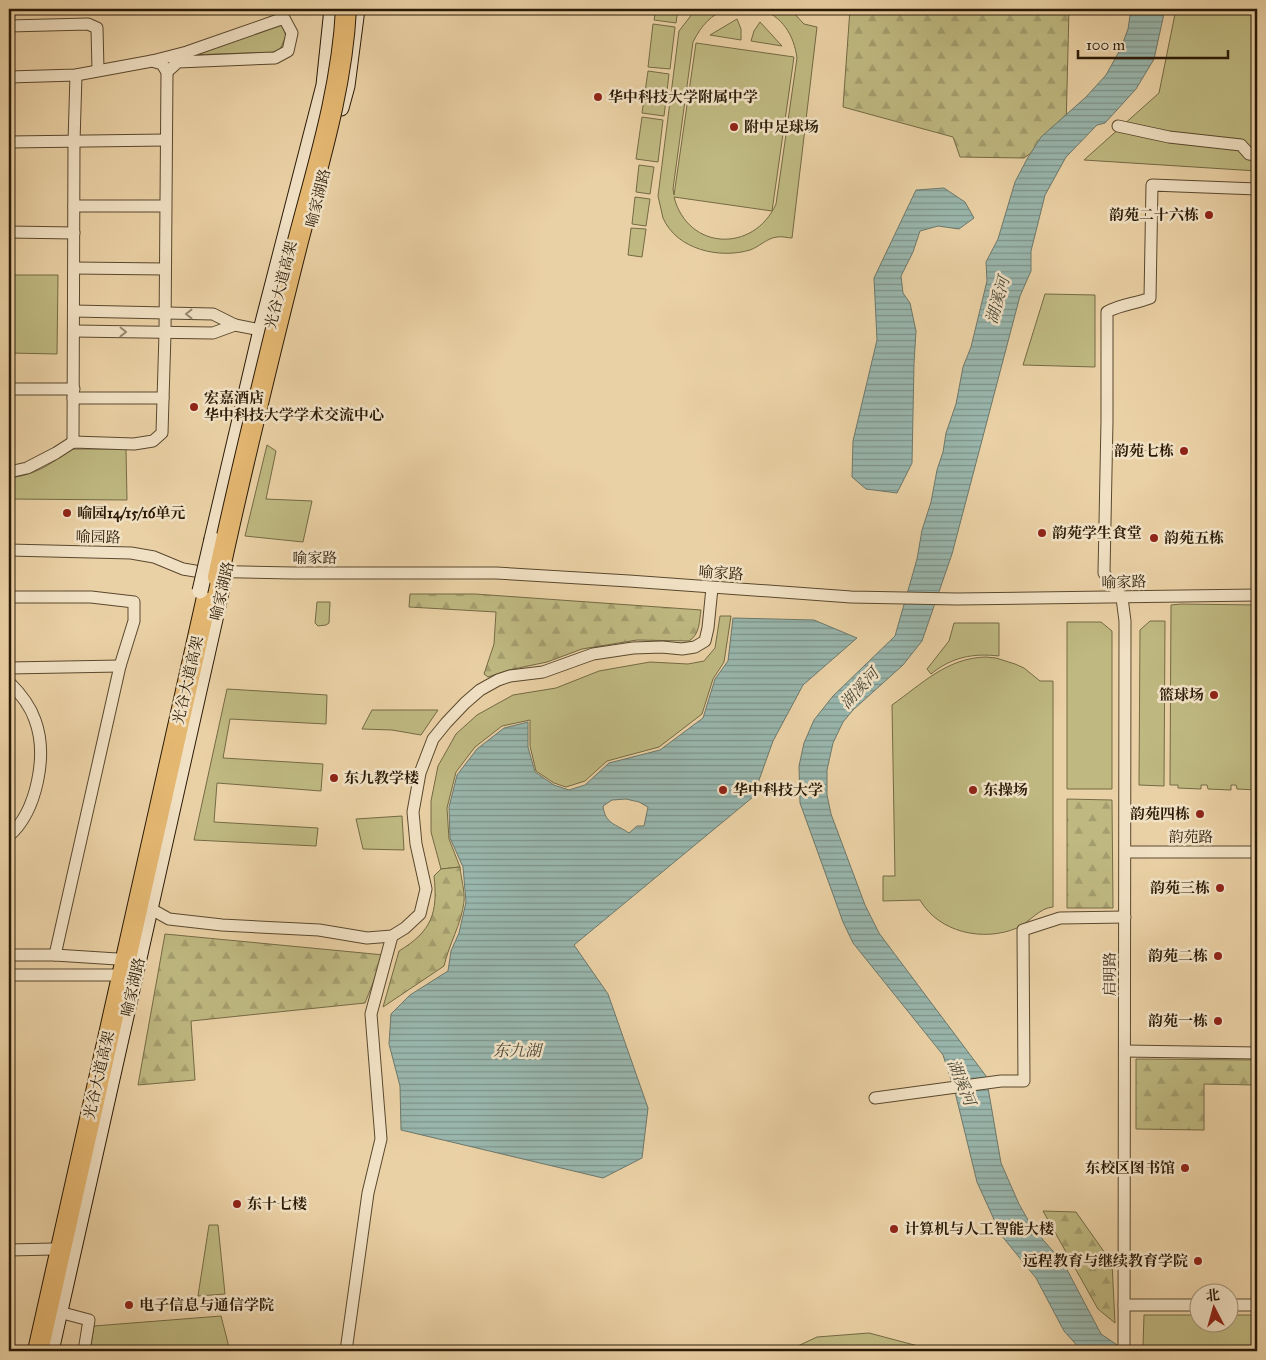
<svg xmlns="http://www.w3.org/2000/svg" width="1266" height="1360" font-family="'IM FELL Great Primer','Noto Serif SC',serif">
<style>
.green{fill:#bfb981;stroke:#746a44}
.forest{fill:url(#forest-firs);stroke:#746a44}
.water{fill:url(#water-rules);stroke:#6d786b;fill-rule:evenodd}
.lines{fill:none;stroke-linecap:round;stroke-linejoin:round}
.street-casing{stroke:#5a482e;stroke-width:13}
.secondary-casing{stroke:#2a1a07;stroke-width:17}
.highway-casing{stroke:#2a1a07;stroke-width:22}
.street{stroke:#f1e1c4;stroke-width:11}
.secondary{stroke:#f1e1c4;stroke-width:15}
.highway{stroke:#e5b872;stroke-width:20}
.secondary-bridge-casing{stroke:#2a1a07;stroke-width:17;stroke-linecap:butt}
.highway-bridge-casing{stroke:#2a1a07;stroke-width:22;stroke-linecap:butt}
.secondary-bridge{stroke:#f1e1c4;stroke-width:15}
.highway-bridge{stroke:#e5b872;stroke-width:20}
.oneway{stroke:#97876f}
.poi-dot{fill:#8f2418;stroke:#f1e1c4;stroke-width:2}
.labels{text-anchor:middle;stroke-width:5;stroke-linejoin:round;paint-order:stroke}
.poi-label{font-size:15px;font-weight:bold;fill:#2a1a07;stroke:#f1e1c4;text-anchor:start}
.street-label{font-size:15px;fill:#2a1a07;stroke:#f1e1c4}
.water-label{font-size:16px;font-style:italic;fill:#4b4939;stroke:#f1e1c4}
</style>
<defs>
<pattern id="forest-firs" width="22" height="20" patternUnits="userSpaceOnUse" patternTransform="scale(1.25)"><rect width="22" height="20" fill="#bfb981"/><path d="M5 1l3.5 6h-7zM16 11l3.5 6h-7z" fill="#a49e6e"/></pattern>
<pattern id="water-rules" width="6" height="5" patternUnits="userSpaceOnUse" patternTransform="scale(1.25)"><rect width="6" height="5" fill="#99b6ad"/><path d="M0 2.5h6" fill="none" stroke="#7d938b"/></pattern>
</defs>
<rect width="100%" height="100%" fill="#ead1a5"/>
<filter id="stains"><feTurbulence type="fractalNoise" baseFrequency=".004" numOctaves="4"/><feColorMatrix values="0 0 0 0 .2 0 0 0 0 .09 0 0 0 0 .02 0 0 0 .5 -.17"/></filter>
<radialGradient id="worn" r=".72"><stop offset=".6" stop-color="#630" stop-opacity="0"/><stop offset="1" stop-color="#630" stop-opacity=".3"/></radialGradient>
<g class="green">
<polygon points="656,9 678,9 676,23 654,20"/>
<path d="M 696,9 L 728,9 C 711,14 701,26 693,42 L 673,189 L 674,195 L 696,43 L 794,57 L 772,211 L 674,197 C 688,251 754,253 776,204 L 797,58 C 794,35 782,16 760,9 L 790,9 L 804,24 L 817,27 L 792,238 C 788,238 782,236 777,237 C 767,238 759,247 750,250 C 720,259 677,250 663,218 C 661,211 660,203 658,196 L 679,31 Z"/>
<polygon points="1176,9 1257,9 1257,171 1084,160 1159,93"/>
<polygon points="737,19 741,29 741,40 710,35"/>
<polygon points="760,22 782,46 751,41 754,31"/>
<polygon points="282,24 286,36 279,52 185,55"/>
<polygon points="653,24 675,27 670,69 648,67"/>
<polygon points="648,71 669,74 664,116 642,113"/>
<polygon points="642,117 663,120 658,162 636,159"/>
<polygon points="639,165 654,167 650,194 636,192"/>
<polygon points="635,197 650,199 646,226 632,224"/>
<polygon points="631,228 646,229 642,257 628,255"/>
<polygon points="9,275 58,275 57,354 9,353"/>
<polygon points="1045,294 1095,295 1095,367 1023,365"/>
<polygon points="267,445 276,451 266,499 312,501 303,542 245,536"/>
<path d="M 71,449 L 126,449 L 127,500 L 9,499 L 9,478 C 35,475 50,465 71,449 Z"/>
<polygon points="317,602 330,602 329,623 326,625 318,626 315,623"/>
<polygon points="1181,604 1257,605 1257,790 1237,789 1236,785 1231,785 1231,790 1208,789 1207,785 1201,785 1201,789 1178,788 1178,785 1170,785 1171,605"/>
<polygon points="720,616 731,616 724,662 713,679 702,714 659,747 607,761 585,781 566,787 554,783 536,771 530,746 530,720 502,726 475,747 456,772 447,808 449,839 460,867 441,869 431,832 431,801 438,766 456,734 477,715 513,695 556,688 599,671 650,662 688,664 704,661 715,648"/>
<polygon points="1150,621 1165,621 1164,786 1139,785 1140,630"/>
<polygon points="1067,622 1101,622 1112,631 1112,789 1067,789"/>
<path d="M 954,623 L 999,623 L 999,656 C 973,653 952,657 931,674 L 927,669 L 949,641 Z"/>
<path d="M 986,657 L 996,658 L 1015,664 L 1024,668 L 1040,681 L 1053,681 L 1053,907 C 1039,908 1030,922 1017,928 C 984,942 939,933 920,900 L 883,901 L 883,876 L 895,876 L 892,705 C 923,683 947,658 986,657 Z"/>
<polygon points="227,689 327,695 326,724 230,719 223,758 323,764 321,791 217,783 214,822 318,828 316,846 194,840"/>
<polygon points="372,710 438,710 421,735 392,730 362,729"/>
<polygon points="402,816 404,850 363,849 356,819"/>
<polygon points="209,1225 218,1225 225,1294 198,1296"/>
<polygon points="1144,1315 1198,1315 1198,1322 1228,1322 1229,1315 1257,1315 1257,1351 1151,1351 1143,1346"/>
<polygon points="221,1316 230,1351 90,1351 94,1326"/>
<polygon points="869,1333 937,1351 787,1351 817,1337"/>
</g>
<g class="forest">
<polygon points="850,9 1069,9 1066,128 1024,158 960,157 953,137 843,107"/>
<path d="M 410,594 L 475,594 L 701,610 C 699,622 700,634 689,641 L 637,640 L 582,649 L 547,662 L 509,670 L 488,677 L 484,674 L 494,644 L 496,612 L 409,607 Z"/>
<polygon points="1067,799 1112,800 1113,908 1067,908"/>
<path d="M 460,867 C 461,878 465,891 464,902 C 461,925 449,944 444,966 L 383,1007 L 399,951 C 432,931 438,913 434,876 L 441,869 Z"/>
<polygon points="165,934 384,955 365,1003 191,1021 195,1080 138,1085"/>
<polygon points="1136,1059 1257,1060 1257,1085 1204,1084 1204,1130 1136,1129"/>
<polygon points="1043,1211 1076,1212 1112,1263 1115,1323 1098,1309"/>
</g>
<g class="water">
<polygon points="1131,9 1165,9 1154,59 1136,89 1105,123 1097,125 1066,157 1045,195 1031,251 1031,271 1020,296 952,554 922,641 903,665 853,710 843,722 833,743 827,770 827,795 831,814 865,905 879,933 986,1076 1001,1163 1019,1204 1032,1227 1064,1264 1101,1334 1126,1351 1082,1351 1064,1331 1036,1278 1001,1235 977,1182 955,1092 943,1055 853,943 843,922 800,803 799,766 804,743 814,720 833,696 895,636 917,559 922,530 931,502 937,470 943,452 946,433 956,404 963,367 971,347 987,281 986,262 998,239 1015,182 1027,159 1041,137 1086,97 1106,75 1121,48 1128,29"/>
<polygon points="944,188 965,202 974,218 959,229 938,226 920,231 913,252 901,276 903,293 910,303 916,331 914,363 912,463 897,493 866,489 852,477 853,441 877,340 874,278 916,190"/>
<path d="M 733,618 L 814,620 L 857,638 L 803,685 L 773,741 L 753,797 L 574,945 L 608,994 L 648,1108 L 642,1158 L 603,1178 L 401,1130 L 400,1086 L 389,1044 L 391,1014 L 410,995 L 448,971 L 451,951 L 459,933 L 466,902 L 463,867 L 450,838 L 449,807 L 457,775 L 477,749 L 504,728 L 528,722 L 528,747 L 535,772 L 554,785 L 569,790 L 585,785 L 609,763 L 660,750 L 703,718 L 715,679 L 728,661 ZM 626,799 L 639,802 L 648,807 L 644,826 L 637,826 L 629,833 C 616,824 605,824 603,806 L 612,800 Z"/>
</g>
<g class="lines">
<defs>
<g id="street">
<polyline points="9,26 88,24 97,28 98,70"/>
<polyline points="152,61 187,52 284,18 292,33 288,51 275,58 178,62 167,72"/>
<polyline points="9,77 76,75 152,61 162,64 167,72 165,333 162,433 153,441 134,444 73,442 56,453 27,468 9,472"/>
<polyline points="1118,126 1169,137 1241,145 1249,154 1257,155"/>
<polyline points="9,142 166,140"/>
<polyline points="74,206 165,206"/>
<polyline points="9,232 74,233"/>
<polyline points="74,268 165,269"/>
<polyline points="235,325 261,330"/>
<polyline points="74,331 213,333 235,325 213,314 74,311"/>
<polyline points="9,389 74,389"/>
<polyline points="73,398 163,398"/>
<polyline points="73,442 74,142 76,75"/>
<polyline points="9,550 131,553 154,557 183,569 195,571 293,573 496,573 629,581 851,597 957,599 1257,595"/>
<polyline points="9,597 91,597 134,602 134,621 120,666 55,955"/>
<polyline points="9,668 120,666"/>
<path d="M 9,682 C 20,693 30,705 35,720 C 48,755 37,811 9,836"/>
<polyline points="1126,852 1257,852"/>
<polyline points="151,909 169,919 222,925 319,930 367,938 392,936 405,928 420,914 426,889 416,844 413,812 420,773 433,739 446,723 465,703 480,690 498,680 510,676 543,672 593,654 633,648 662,647 682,649 695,647 705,641 708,628 712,588"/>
<polyline points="9,955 55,955 117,959"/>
<polyline points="9,975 114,975"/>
<polyline points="1125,1051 1257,1053"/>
<polyline points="875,1098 1001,1081 1024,1081 1023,930 1060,918 1125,917"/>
<polyline points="9,1250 53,1249"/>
<polyline points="1124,1305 1198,1305"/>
<polyline points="1228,1305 1257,1305"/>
<polyline points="59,1312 89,1320 84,1351"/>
<polyline points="346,1351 368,1193 381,1139 371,1014 392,936"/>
<path d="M 1124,1351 L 1125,621 L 1122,598 L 1104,573 L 1107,421 L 1107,312 C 1121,304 1135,304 1150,298 L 1152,185 L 1257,189"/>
</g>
<g id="secondary">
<polyline points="341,108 347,86 357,9"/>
<polyline points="212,539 261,330 324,85 332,9"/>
<polyline points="51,1351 222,588"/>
</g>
<polyline id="highway" points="38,1351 212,575"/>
</defs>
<use href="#street" class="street-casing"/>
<use href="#secondary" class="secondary-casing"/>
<use href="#highway" class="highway-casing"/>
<use href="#street" class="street"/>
<use href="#secondary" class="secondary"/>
<use href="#highway" class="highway"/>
<defs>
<polyline id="secondary-bridge" points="200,591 212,539"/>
<path id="highway-bridge" d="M 218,577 C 242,466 269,356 297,245 C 317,168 342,90 346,9"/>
</defs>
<use href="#secondary-bridge" class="secondary-bridge-casing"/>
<use href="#highway-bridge" class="highway-bridge-casing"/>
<use href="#secondary-bridge" class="secondary-bridge"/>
<use href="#highway-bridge" class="highway-bridge"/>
</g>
<defs><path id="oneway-chevron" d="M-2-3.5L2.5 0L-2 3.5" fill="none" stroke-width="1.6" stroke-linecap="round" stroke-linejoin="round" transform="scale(1.25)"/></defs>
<g class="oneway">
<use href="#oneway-chevron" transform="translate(189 314) rotate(180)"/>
<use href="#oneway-chevron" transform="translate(123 332) rotate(1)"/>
</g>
<g class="poi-dot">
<circle cx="598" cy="97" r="5"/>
<circle cx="734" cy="127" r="5"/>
<circle cx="1209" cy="215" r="5"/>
<circle cx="194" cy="407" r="5"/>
<circle cx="1184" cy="451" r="5"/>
<circle cx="67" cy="513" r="5"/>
<circle cx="1042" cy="533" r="5"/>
<circle cx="1154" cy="538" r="5"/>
<circle cx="1214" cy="695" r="5"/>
<circle cx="334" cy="778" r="5"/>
<circle cx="723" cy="790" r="5"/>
<circle cx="973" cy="790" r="5"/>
<circle cx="1200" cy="814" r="5"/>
<circle cx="1220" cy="888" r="5"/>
<circle cx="1218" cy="956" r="5"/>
<circle cx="1218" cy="1021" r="5"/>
<circle cx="1185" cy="1168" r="5"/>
<circle cx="237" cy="1204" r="5"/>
<circle cx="894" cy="1229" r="5"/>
<circle cx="1198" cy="1261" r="5"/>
<circle cx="129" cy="1305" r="5"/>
</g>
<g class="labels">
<g class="poi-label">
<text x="608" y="102">华中科技大学附属中学</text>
<text x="744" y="132">附中足球场</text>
<text x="1199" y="220" text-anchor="end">韵苑二十六栋</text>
<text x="204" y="403">宏嘉酒店<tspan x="204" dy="17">华中科技大学学术交流中心</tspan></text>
<text x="1174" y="456" text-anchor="end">韵苑七栋</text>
<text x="77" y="518">喻园14/15/16单元</text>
<text x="1052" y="538">韵苑学生食堂</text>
<text x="1164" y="543">韵苑五栋</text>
<text x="1204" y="700" text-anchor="end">篮球场</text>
<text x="344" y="783">东九教学楼</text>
<text x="733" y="795">华中科技大学</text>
<text x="983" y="795">东操场</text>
<text x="1190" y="819" text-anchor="end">韵苑四栋</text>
<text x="1210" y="893" text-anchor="end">韵苑三栋</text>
<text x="1208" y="961" text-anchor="end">韵苑二栋</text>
<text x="1208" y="1026" text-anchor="end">韵苑一栋</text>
<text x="1175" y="1173" text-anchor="end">东校区图书馆</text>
<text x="247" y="1209">东十七楼</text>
<text x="904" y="1234">计算机与人工智能大楼</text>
<text x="1188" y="1266" text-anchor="end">远程教育与继续教育学院</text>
<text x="139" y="1310">电子信息与通信学院</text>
</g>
<g class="street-label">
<text transform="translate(318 198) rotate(-76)" y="5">喻家湖路</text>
<text transform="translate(281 285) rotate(-76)" y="5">光谷大道高架</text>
<text transform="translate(98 537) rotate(1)" y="5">喻园路</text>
<text x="315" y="563">喻家路</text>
<text transform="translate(721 573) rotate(4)" y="5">喻家路</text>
<text transform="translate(1124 582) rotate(-1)" y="5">喻家路</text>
<text transform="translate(222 591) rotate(-77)" y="5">喻家湖路</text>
<text transform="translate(188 680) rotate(-77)" y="5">光谷大道高架</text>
<text x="1191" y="842">韵苑路</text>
<text transform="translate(1110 974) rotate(-90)" y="5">启明路</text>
<text transform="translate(133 987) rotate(-77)" y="5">喻家湖路</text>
<text transform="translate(99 1075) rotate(-77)" y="5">光谷大道高架</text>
</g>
<g class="water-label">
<text transform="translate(997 300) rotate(-74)" y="6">湖溪河</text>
<text transform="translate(859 688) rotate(-47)" y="6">湖溪河</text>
<text x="517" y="1056">东九湖</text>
<text transform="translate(962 1082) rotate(68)" y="6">湖溪河</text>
</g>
</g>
<rect width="1266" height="1360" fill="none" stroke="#ead1a5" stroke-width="30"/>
<rect x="10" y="10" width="1246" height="1340" fill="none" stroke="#2a1a07" stroke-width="2.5"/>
<rect x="15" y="15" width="1236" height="1330" fill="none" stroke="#2a1a07"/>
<g transform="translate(1214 1308) rotate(354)"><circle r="24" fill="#f1e1c4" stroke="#a19178"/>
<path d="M0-4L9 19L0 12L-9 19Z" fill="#8f2418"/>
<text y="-8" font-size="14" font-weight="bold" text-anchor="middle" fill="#2a1a07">北</text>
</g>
<path d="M1078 50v8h150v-8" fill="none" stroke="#2a1a07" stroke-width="2.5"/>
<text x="1086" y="50" font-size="15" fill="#2a1a07" stroke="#f1e1c4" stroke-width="4" paint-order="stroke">100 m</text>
<rect width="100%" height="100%" filter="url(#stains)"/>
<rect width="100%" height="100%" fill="url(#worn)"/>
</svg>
